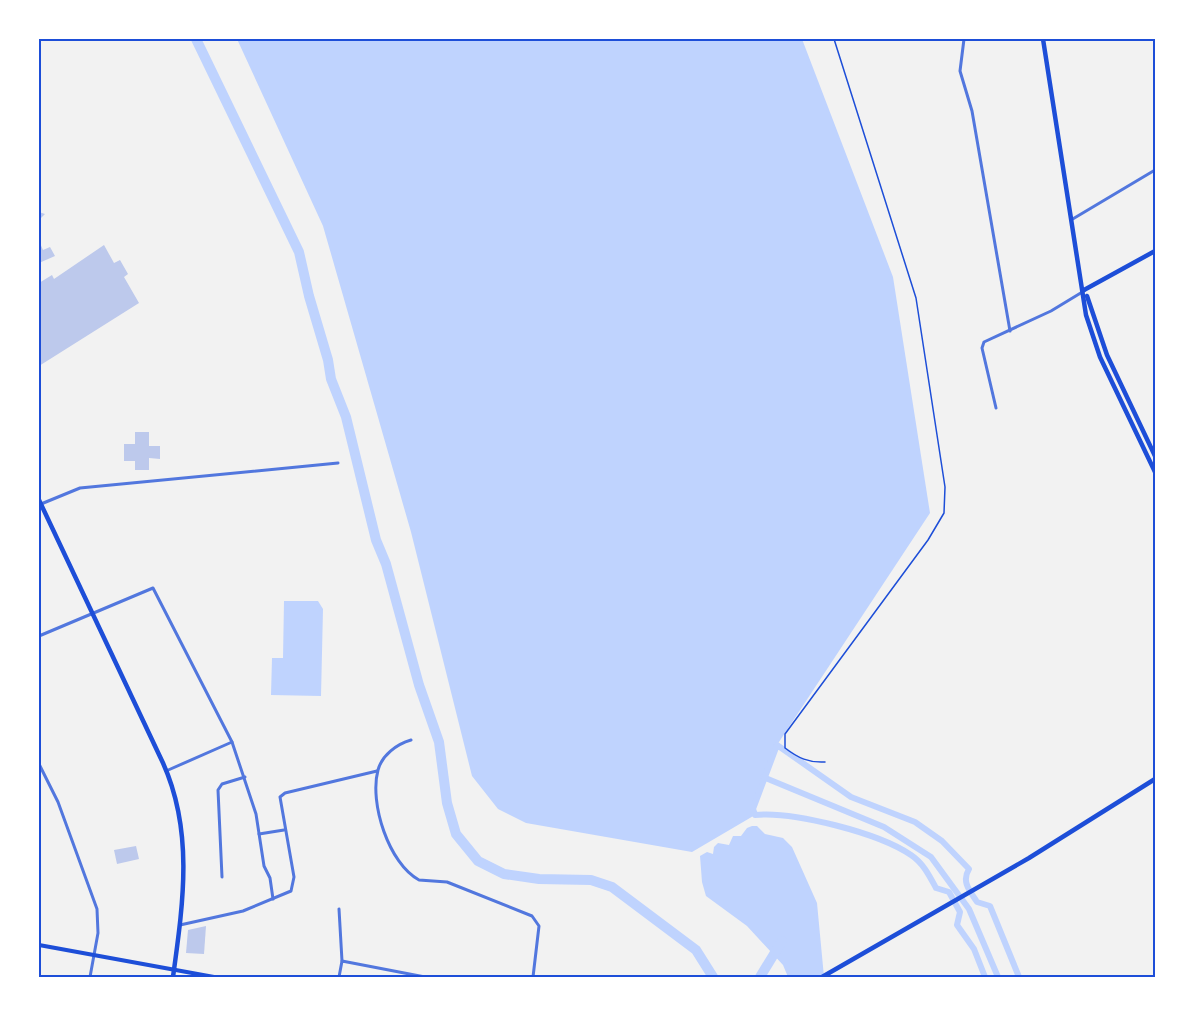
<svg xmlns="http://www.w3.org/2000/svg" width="1194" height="1016" font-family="Manrope,sans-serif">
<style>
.water{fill:#bfd3fe}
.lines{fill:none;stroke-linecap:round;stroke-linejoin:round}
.canal{stroke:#bfd3fe;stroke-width:6}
.river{stroke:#bfd3fe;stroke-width:10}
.building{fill:#bdc9ec}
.path{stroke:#1d4ed8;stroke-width:1.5}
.minor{stroke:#5277de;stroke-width:3}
.secondary{stroke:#1d4ed8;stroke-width:4}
.primary{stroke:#1d4ed8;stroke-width:4.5}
.neatline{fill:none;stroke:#1d4ed8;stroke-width:2}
</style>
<rect width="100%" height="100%" fill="#f2f2f2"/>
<g class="water">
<polygon points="237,39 802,39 893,277 930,513 777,745 752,809 755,815 692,852 526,823 498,809 472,776 411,532 323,226"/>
<polygon points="284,601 318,601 323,609 321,696 271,695 272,658 283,658"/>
<polygon points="752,826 757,826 765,834 783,838 792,847 817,903 824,977 788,977 783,965 747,926 706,896 702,882 700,856 707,852 713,854 714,847 718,843 729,845 733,836 741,836 747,828"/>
</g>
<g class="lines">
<g class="canal">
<polyline points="763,777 884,827 931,857 969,909 998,977"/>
<path d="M 985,977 L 974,949 L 957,925 L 960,912 L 949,892 L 936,888 C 929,875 923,863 911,855 C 879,833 793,811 755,815 L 753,809 L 777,745 L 851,797 L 915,822 L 942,841 L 969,869 C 961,882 970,891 977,902 L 990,906 L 1019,977"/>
</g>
<g class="river">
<polyline points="196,39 299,252 309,296 328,360 331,379 346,417 376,540 386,564 419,685 439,742 447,803 456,834 478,861 504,874 539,879 591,880 612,887 696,950 713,977"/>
<polyline points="760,977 782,941"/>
</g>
</g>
<g class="building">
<polygon points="39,212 45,214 39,220"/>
<polygon points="39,241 43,250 50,247 55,256 39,263"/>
<polygon points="104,245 114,263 120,260 128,274 124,277 139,303 39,366 39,283 52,275 54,279"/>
<polygon points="135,432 149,432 149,446 160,446 160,459 149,458 149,470 135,470 135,461 124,461 124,444 135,444"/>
<polygon points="136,846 139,859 117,864 114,850"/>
<polygon points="206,926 204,954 186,953 188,930"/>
</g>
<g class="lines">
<path class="path" d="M 825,762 C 809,763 798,758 785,748 L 785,734 L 928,540 L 944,513 L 945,487 L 916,298 L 834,39"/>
<g class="minor">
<polyline points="964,39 960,71 972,111 1010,331"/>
<polyline points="1071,220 1155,170"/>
<polyline points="996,408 982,348 984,342 1051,311 1084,291"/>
<polyline points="41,504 80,488 338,463"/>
<polyline points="39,636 153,588 232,742 256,814 264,866 270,878 273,899"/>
<path d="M 411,740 C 397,744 382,755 378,770 C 369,803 389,864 419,880 L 447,882 L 532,916 L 539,926 L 533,977"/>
<polyline points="39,764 58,802 97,909 98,933 90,977"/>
<polyline points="166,771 232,742"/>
<polyline points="259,834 284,830"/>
<polyline points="222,877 218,790 222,784 245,777"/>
<polyline points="339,909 342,961"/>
<polyline points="180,925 243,911 291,891 294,877 280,797 285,793 377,771"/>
<polyline points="339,977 342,961 425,977"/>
</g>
<polyline class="secondary" points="39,945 214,977"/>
<g class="primary">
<polyline points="1043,39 1086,315 1100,357 1155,472"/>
<polyline points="1084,290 1155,251"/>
<polyline points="1087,296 1107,355 1155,456"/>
<path d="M 39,500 L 163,763 C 194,832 183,904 173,977"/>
<polyline points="822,977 1029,858 1155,779"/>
</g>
</g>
<rect width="1194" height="1016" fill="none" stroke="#ffffff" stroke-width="81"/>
<rect x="40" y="40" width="1114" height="936" class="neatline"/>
</svg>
